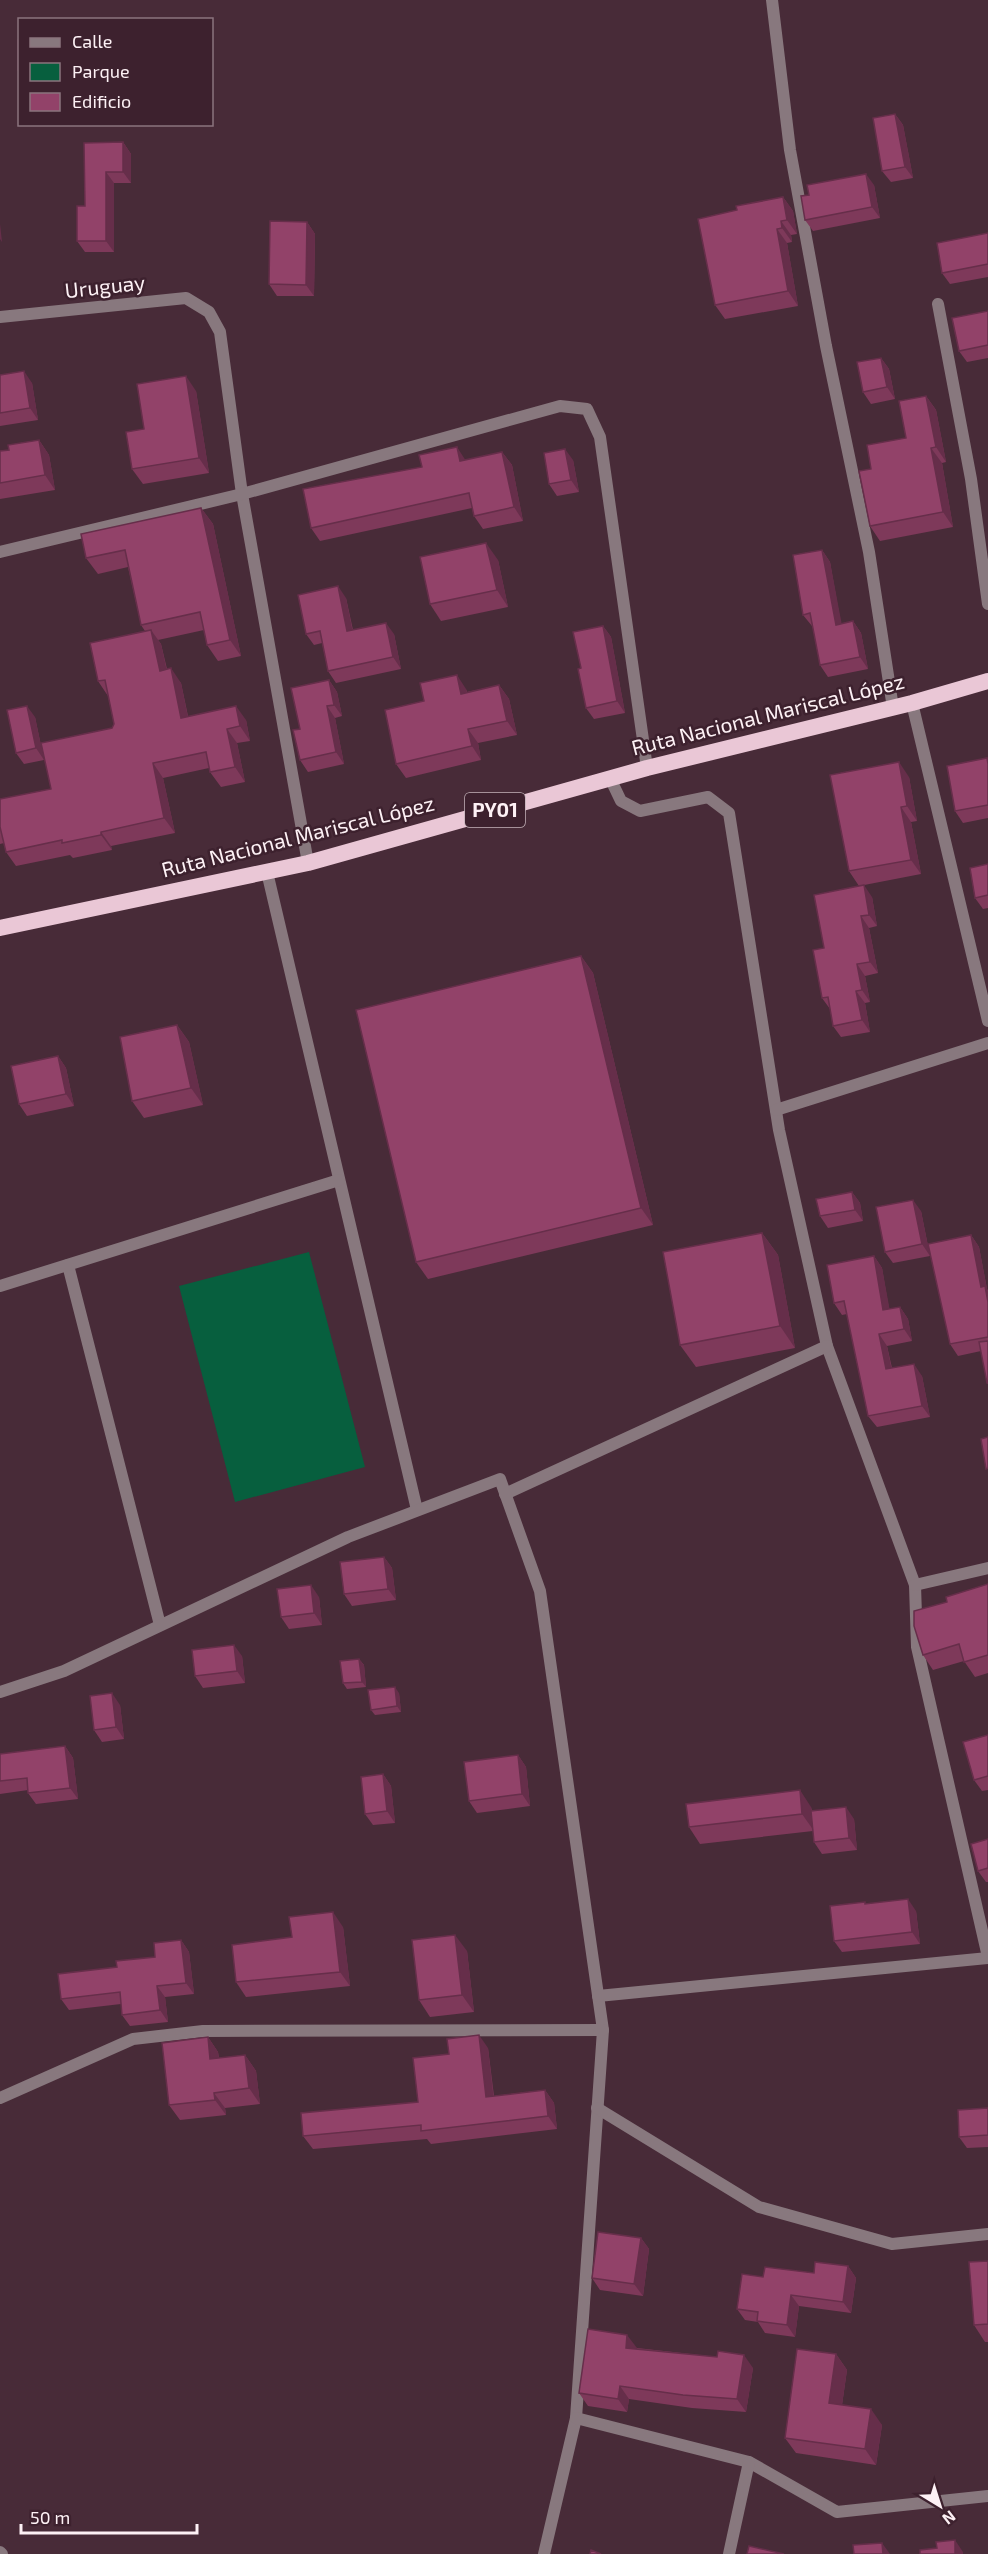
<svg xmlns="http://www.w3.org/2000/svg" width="988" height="2554" font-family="'Exo 2',sans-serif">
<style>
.green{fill:#075f3e}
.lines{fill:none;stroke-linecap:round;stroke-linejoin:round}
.minor{stroke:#88787e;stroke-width:12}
.trunk{stroke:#eac7d6;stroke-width:16}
.wall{fill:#7e395a}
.shaded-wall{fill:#662e4a}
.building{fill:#924269;stroke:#662e4a;stroke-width:1.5}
.labels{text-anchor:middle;stroke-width:5;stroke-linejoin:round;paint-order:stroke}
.shield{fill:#3d212e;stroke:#c3b3b9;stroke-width:1.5}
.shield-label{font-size:20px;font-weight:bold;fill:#fdf1f5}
.street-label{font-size:21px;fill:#fdf1f5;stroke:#3d212e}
</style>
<rect width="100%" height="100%" fill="#482b38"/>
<polygon class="green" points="309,1252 365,1467 235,1502 179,1286"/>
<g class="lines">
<g class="minor">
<polyline points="772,0 790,150 826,346 869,552 893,708"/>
<polyline points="938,304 971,479 988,604"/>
<polyline points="0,317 186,298 209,312 220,332 242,494 308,863"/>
<polyline points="0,552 242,494 560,406 587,409 600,437 647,768"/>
<polyline points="912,703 988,1021"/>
<polyline points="610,778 621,801 640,811 708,797 729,813 779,1130 827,1346 915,1585 917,1647 988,1957"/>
<polyline points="267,872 417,1510"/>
<polyline points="776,1110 988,1043"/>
<polyline points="68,1265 160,1625"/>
<polyline points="0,1286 339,1180"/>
<polyline points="505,1494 827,1346"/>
<polyline points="915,1585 988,1568"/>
<polyline points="0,1692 64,1671 348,1537 500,1479 540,1591 603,2030 576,2418 544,2554"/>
<polyline points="598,1996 988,1958"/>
<polyline points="0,2098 133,2039 203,2031 603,2030"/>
<polyline points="597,2108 759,2207 892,2244 988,2234"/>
<polyline points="576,2418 749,2462 837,2512 988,2496"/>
<polyline points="0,2552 2,2554"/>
<polyline points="729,2554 749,2462"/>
</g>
<polyline class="trunk" points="0,928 308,863 647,768 912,703 988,681"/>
</g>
<g class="wall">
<polygon points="895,114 903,125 913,178 891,182 882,171"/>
<polygon points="123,142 131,154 131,183 114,183 114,252 85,252 77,241 85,206"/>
<polygon points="874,185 880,218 813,231 805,220 809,195"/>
<polygon points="783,197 793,211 797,234 791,235 792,242 787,243 798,306 725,319 715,305"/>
<polygon points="307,222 315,234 314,296 277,296 269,284"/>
<polygon points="988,233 988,277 950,284 942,273"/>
<polygon points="988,311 988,358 967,362 959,351"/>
<polygon points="881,358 889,369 895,399 871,404 863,392"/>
<polygon points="0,375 32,383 38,420 0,426"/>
<polygon points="196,391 209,473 143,484 132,469 144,429"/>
<polygon points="926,396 936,410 946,462 942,463 953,527 880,541 870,526 871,469 906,438"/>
<polygon points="39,440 49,455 55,490 0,499 0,451 9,450"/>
<polygon points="502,452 512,465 523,521 483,529 474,516 472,508 320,541 311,528 465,460"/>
<polygon points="573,460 579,492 557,496 549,484"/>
<polygon points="201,508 213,524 241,656 218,661 207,645 204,630 158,640 161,644 167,669 181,683 188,716 246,720 250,741 237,743 245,782 221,787 210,772 209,768 163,778 175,833 111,846 112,850 73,858 70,855 16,866 6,852 4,843 0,844 0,799 51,789 112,728 114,724 108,696 98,681 145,631 141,625 128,567 98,574 86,558"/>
<polygon points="822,550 830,562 841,624 853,621 861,633 868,669 828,677 820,665 813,626 812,626 803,615"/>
<polygon points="498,560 508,607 441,621 430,604"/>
<polygon points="346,598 353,630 394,634 401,669 336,683 328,671 322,643 314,645 306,634"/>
<polygon points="603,626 611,637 625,713 594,719 586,708 581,668"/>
<polygon points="329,680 337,692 342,716 335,718 344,764 308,772 300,760 300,729"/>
<polygon points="499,685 509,699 517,735 478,743 481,760 406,778 396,764 424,701 466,689 467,692"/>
<polygon points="35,717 44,760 24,764 16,753"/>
<polygon points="987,758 988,760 988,818 963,823 955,811"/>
<polygon points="909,777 917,821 911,822 921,874 859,886 849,871"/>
<polygon points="988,864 988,908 983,909 975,898"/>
<polygon points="872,897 877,926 869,928 878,973 865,976 870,1002 865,1003 870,1032 841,1037 833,1026 830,1009 822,998 824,948"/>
<polygon points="581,956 593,973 653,1225 428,1279 416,1262"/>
<polygon points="177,1025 189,1042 203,1105 144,1118 132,1101"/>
<polygon points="58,1056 66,1068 74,1106 27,1116 19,1104"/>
<polygon points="852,1192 860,1203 863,1221 828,1228 820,1216"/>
<polygon points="921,1211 930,1256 893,1263 885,1252"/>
<polygon points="762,1233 778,1255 795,1348 696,1367 680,1345"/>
<polygon points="971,1235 979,1247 987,1289 988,1291 988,1384 987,1383 981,1351 958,1356 950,1344"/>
<polygon points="874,1256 882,1268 889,1309 900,1307 908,1319 912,1341 887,1346 892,1368 922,1376 930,1417 877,1427 868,1416 847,1314 842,1315 834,1303"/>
<polygon points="384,1557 392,1568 396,1600 352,1606 344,1594"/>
<polygon points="988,1584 988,1673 975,1677 964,1661 933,1670 923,1655 947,1602"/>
<polygon points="319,1597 322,1625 289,1629 281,1617"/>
<polygon points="242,1656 245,1683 203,1688 195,1676"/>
<polygon points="359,1659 364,1665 366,1687 347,1689 343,1683"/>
<polygon points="399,1693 401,1712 375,1715 371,1710"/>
<polygon points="120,1705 124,1739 102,1742 94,1730"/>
<polygon points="988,1735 988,1790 982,1791 974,1780"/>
<polygon points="65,1746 73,1758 78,1799 36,1804 28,1793 28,1790 0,1794 0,1754"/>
<polygon points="518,1755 526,1767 530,1806 477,1813 469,1801"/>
<polygon points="383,1774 391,1786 395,1823 373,1825 365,1814"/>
<polygon points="811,1807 812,1811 854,1819 857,1850 822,1854 814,1842 813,1831 700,1844 689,1827"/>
<polygon points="988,1839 988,1882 986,1882 978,1871"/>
<polygon points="866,1904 916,1911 920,1944 842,1952 834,1941"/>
<polygon points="343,1927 350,1986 246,1997 236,1982 292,1937"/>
<polygon points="181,1940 189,1952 194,1994 165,1997 168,2022 130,2026 122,2015 121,2004 69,2010 61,1999 117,1967 155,1957"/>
<polygon points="467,1951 474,2012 430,2017 419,2000"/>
<polygon points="208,2037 218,2052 219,2058 245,2055 256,2071 260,2104 225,2108 226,2115 180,2120 169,2105"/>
<polygon points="488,2048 494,2096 545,2090 554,2103 557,2129 431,2144 427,2139 313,2149 303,2136 418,2102 449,2054"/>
<polygon points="988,2108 988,2147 967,2148 959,2137"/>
<polygon points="641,2238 649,2249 643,2296 600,2290 592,2278"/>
<polygon points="988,2261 988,2342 985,2342 974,2325"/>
<polygon points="848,2266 856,2278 851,2313 799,2306 795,2337 765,2333 758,2322 745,2320 737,2309 763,2277 814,2273"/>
<polygon points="637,2348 717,2357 753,2368 746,2412 692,2408 629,2399 627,2412 588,2406 579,2393"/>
<polygon points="836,2354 847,2370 842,2405 882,2425 876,2465 796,2453 785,2438"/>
</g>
<g class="shaded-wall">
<polygon points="895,114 903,125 913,178 905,167"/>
<polygon points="123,142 131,154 131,183 123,172"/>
<polygon points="106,172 114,183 114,252 106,241"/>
<polygon points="866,174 874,185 880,218 872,207"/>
<polygon points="783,197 793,211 797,234 787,220"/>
<polygon points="781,221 791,235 792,242 782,228"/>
<polygon points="307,222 315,234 314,296 306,285"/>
<polygon points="0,224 2,242 0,239"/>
<polygon points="777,229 787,243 798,306 788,291"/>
<polygon points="881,358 889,369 895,399 887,387"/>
<polygon points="24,371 32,383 38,420 30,408"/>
<polygon points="186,376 196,391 209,473 199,458"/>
<polygon points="926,396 936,410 946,462 936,447"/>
<polygon points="39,440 49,455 55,490 45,475"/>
<polygon points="457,447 466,461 460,461"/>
<polygon points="931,448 942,463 953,527 943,512"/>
<polygon points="565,449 573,460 579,492 571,480"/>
<polygon points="502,452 512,465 523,521 514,507"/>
<polygon points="201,508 213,524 241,656 230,640"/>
<polygon points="486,543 498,560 508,607 497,590"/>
<polygon points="822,550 830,562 844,636 836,625"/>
<polygon points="338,586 346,598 355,643 347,631"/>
<polygon points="853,621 861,633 868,669 860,657"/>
<polygon points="386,623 394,634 401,669 393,657"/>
<polygon points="603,626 611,637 625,713 617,701"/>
<polygon points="151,630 161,644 170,685 160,671"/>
<polygon points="171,668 181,683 191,732 181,718"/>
<polygon points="457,675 466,689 470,708 461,694"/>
<polygon points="329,680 337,692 342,716 334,705"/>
<polygon points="499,685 509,699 517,735 507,721"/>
<polygon points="27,706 35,717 44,760 36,748"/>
<polygon points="236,706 246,720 250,741 240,726"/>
<polygon points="327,706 335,718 344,764 336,752"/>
<polygon points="227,729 237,743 245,782 235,767"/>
<polygon points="468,729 478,743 481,760 472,746"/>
<polygon points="899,762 909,777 917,821 907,806"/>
<polygon points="153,763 163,778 175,833 164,818"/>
<polygon points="901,807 911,822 921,874 911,860"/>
<polygon points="101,832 111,846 112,850 101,835"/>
<polygon points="864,885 872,897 877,926 869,915"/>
<polygon points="861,916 869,928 878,973 870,962"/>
<polygon points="581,956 593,973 653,1225 641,1208"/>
<polygon points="857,964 865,976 870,1002 862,990"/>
<polygon points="856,991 865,1003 870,1032 862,1020"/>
<polygon points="177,1025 189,1042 203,1105 191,1088"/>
<polygon points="58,1056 66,1068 74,1106 66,1094"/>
<polygon points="852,1192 860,1203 863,1221 855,1210"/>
<polygon points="913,1200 921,1211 930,1256 922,1244"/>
<polygon points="762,1233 778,1255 795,1348 780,1326"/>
<polygon points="971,1235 979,1247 987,1289 988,1291 988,1302 981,1287"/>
<polygon points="874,1256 882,1268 892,1322 883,1310"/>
<polygon points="900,1307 908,1319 912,1341 904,1329"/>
<polygon points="879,1334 887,1346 894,1381 886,1369"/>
<polygon points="914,1364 922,1376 930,1417 922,1406"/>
<polygon points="384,1557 392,1568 396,1600 388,1589"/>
<polygon points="311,1585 319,1597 322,1625 314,1613"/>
<polygon points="234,1645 242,1656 245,1683 237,1671"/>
<polygon points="359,1659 364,1665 366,1687 362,1682"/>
<polygon points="395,1687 399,1693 401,1712 397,1706"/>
<polygon points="112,1693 120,1705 124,1739 116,1727"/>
<polygon points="65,1746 73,1758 78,1799 70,1788"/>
<polygon points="518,1755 526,1767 530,1806 522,1794"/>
<polygon points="383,1774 391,1786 395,1823 387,1811"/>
<polygon points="800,1790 811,1807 814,1831 802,1814"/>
<polygon points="846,1807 854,1819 857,1850 849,1838"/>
<polygon points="908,1899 916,1911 920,1944 912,1932"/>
<polygon points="333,1912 343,1927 350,1986 340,1972"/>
<polygon points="455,1935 467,1951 474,2012 462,1995"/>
<polygon points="181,1940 189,1952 194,1994 186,1983"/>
<polygon points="157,1986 165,1997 168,2022 160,2010"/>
<polygon points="479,2035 488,2048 495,2110 486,2097"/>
<polygon points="208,2037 218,2052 221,2075 210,2059"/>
<polygon points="245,2055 256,2071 260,2104 249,2088"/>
<polygon points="545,2090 554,2103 557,2129 548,2116"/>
<polygon points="214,2093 225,2108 226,2115 215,2100"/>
<polygon points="641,2238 649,2249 643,2296 634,2284"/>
<polygon points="848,2266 856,2278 851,2313 843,2302"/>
<polygon points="791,2295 799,2306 795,2337 787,2325"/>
<polygon points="627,2335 637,2348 635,2361 626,2348"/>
<polygon points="836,2354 847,2370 840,2419 829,2403"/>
<polygon points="744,2355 753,2368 746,2412 737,2399"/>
<polygon points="620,2386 629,2399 627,2412 618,2399"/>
<polygon points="871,2409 882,2425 876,2465 865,2449"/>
<polygon points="955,2540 963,2552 963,2554 955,2554"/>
<polygon points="882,2543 890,2554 883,2554"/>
</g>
<g class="building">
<rect x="18" y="40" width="2" height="30"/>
<polygon points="895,114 905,167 882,171 873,118"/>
<polygon points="123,142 123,172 106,172 106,241 77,241 77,206 85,206 84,143"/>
<polygon points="866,174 872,207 805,220 801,196 809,195 807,185"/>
<polygon points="783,197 787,220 781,221 782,228 777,229 788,291 715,305 698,219 737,210 736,206"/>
<polygon points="270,221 307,222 306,285 269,284"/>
<polygon points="988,233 988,264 942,273 937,243"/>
<polygon points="988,311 988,345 959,351 952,318"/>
<polygon points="881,358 887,387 863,392 857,362"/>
<polygon points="24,371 30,408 0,413 0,375"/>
<polygon points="186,376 199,458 132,469 126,432 144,429 137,384"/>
<polygon points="926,396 936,447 931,448 943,512 870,526 859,471 871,469 867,445 906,438 899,401"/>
<polygon points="39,440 45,475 0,483 0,451 9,450 8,445"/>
<polygon points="457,447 460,461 502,452 514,507 474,516 469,493 311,528 303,489 422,467 419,455"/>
<polygon points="565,449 571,480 549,484 544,453"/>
<polygon points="201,508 230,640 207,645 200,612 141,625 125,550 86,558 81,534"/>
<polygon points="486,543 497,590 430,604 420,557"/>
<polygon points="822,550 836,625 853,621 860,657 820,665 810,613 803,615 793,555"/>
<polygon points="338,586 347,631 386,623 393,657 328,671 320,631 306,634 298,595"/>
<polygon points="603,626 617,701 586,708 578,669 581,668 573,632"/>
<polygon points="151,630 160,671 171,668 181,718 236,706 240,726 227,729 235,767 210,772 206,752 153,763 164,818 101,832 101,835 62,843 62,840 6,852 0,827 0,799 51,789 41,743 112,728 114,724 105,680 98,681 90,643"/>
<polygon points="457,675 461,694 499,685 507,721 468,729 472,746 396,764 385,710 424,701 420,683"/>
<polygon points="329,680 334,705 327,706 336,752 300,760 293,730 300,729 291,688"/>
<polygon points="27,706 36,748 16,753 7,710"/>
<polygon points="987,758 988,764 988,805 955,811 947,766"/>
<polygon points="899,762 907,806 901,807 911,860 849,871 830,775"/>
<polygon points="988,864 988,895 975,898 970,868"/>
<polygon points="864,885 869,915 861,916 870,962 857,964 862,990 856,991 862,1020 833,1026 828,997 822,998 813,950 824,948 814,895"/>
<polygon points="581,956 641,1208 416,1262 356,1010"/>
<polygon points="177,1025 191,1088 132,1101 120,1037"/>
<polygon points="58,1056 66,1094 19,1104 11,1066"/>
<polygon points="852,1192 855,1210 820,1216 816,1199"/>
<polygon points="913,1200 922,1244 885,1252 876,1207"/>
<polygon points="762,1233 780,1326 680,1345 663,1252"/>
<polygon points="971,1235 981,1287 985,1286 988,1302 988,1337 950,1344 928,1244"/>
<polygon points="874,1256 883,1310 900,1307 904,1329 879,1334 886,1369 914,1364 922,1406 868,1416 844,1301 834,1303 827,1265"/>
<polygon points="988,1341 988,1383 987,1383 979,1342"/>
<polygon points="988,1437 988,1468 986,1469 981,1439"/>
<polygon points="384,1557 388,1589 344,1594 340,1562"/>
<polygon points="988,1584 988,1655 964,1662 959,1644 923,1655 914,1626 914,1611 947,1602 946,1597"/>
<polygon points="311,1585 314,1613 281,1617 277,1589"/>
<polygon points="234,1645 237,1671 195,1676 192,1650"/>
<polygon points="359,1659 362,1682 343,1683 340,1661"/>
<polygon points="395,1687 397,1706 371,1710 368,1690"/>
<polygon points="112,1693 116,1727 94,1730 90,1696"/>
<polygon points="988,1735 988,1776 974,1780 963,1742"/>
<polygon points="65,1746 70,1788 28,1793 27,1778 0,1781 0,1754"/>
<polygon points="518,1755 522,1794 469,1801 464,1762"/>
<polygon points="383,1774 387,1811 365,1814 361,1777"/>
<polygon points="800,1790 802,1814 689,1827 686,1804"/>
<polygon points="846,1807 849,1838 814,1842 811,1811"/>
<polygon points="988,1839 988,1868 978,1871 971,1844"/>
<polygon points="908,1899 912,1932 834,1941 830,1906 865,1902 865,1904"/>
<polygon points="333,1912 340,1972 236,1982 232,1945 292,1937 289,1917"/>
<polygon points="455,1935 462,1995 419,2000 412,1940"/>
<polygon points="181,1940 186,1983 157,1986 160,2010 122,2015 120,1992 61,1999 58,1974 117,1967 116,1961 155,1957 154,1943"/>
<polygon points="479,2035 486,2097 545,2090 548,2116 421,2131 421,2125 303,2136 301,2113 418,2102 413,2058 449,2054 447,2039"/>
<polygon points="208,2037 210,2059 245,2055 249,2088 214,2093 215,2100 169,2105 162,2043"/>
<polygon points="988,2108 988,2135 959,2137 958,2110"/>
<polygon points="598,2232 641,2238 634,2284 592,2278"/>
<polygon points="988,2261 988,2324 974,2325 969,2262"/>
<polygon points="815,2262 848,2266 843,2302 791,2295 787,2325 757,2321 758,2312 737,2309 742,2274 763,2277 765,2267 814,2273"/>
<polygon points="588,2329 627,2335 626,2348 717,2357 718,2351 744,2355 737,2399 683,2395 620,2386 618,2399 579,2393"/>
<polygon points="797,2349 836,2354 829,2403 871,2409 865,2449 785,2438"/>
<polygon points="955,2540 955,2554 920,2554 920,2550 937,2548 936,2542"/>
<polygon points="882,2543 883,2554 854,2554 853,2545"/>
<polygon points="749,2546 784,2554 747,2554"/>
<polygon points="591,2550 601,2554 590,2554"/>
</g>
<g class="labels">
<rect class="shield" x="465" y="793" width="60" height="34" rx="4.5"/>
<g class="shield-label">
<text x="495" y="817">PY01</text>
</g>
<g class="street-label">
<text transform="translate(105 287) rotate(-6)" y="7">Uruguay</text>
<text transform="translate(768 715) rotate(-14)" y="7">Ruta Nacional Mariscal López</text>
<text transform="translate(298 837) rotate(-14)" y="7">Ruta Nacional Mariscal López</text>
</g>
</g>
<rect x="18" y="18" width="195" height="108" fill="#3d212e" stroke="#8a747e" stroke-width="1.5"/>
<rect x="30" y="38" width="30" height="9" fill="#88787e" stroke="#8a747e" stroke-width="1.5"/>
<text x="72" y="48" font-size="18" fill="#fdf1f5">Calle</text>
<rect x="30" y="63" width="30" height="18" fill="#075f3e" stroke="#8a747e" stroke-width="1.5"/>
<text x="72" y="78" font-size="18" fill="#fdf1f5">Parque</text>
<rect x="30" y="93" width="30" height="18" fill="#924269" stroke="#8a747e" stroke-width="1.5"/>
<text x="72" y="108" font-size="18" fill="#fdf1f5">Edificio</text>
<g transform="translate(940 2506) rotate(142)" stroke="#3d212e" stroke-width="4.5" paint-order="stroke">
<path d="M0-4.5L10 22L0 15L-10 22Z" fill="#fdf1f5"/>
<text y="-9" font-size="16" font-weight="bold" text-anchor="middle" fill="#fdf1f5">N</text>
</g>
<path d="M21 2524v9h176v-9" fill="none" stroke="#fdf1f5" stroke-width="3"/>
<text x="30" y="2524" font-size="18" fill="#fdf1f5" stroke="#3d212e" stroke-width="4.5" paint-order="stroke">50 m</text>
</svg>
